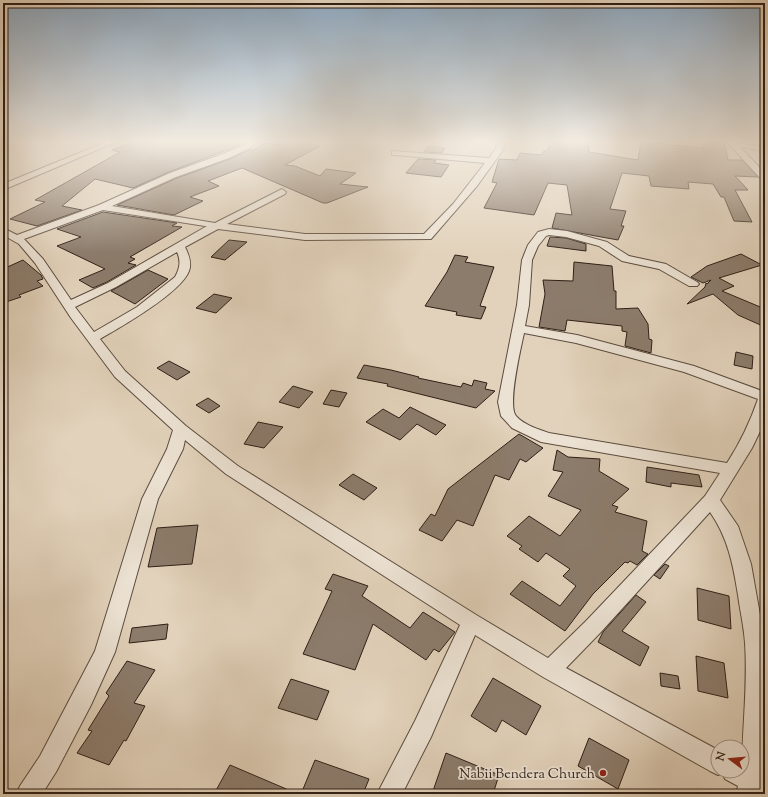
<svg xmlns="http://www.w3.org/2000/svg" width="768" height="797" font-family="'Sorts Mill Goudy',serif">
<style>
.building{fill:#8c7c6c;stroke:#2e1f16}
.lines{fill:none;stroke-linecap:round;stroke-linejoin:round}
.street-casing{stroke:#5b4c3f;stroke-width:2}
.street{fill:#ece2d3;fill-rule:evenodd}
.poi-dot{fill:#8f2418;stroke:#ece2d3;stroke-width:1.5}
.labels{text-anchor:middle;stroke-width:3.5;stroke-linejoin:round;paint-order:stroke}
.near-poi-label{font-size:14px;fill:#2e1f16;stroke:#ece2d3;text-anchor:end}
</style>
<rect width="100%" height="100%" fill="#e2d2bb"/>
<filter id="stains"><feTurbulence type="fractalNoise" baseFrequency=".005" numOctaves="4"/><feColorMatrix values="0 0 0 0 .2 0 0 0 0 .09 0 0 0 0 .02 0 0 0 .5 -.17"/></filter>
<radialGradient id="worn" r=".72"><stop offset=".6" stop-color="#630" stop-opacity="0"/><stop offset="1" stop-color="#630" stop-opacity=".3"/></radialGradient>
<g class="building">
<polygon points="133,142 228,142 240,145 169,172 133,188 95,179 62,206 82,210 37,226 10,219 45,202 35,200 120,152 112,150"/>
<polygon points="289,142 301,142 320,146 285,165 295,166 320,176 326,169 356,173 340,184 368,187 327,203 323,203 242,168 208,181 219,186 190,197 203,201 174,215 117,205 177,178 230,159 251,149 252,151 265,143 282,145"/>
<polygon points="551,142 588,142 589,152 638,160 641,142 704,148 703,142 724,142 728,160 742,160 758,177 735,176 748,190 735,190 752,222 734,221 724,197 721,197 713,184 688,182 689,189 651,186 649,176 622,173 610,209 626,211 621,226 624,226 618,240 552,228 556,213 572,215 567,185 548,183 534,215 484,208 497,183 492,182 499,159 517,160 520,153 542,155 544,151 547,151"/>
<polygon points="428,146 445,148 442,153 424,152"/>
<polygon points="418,159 436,160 434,163 449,165 441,177 406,173"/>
<polygon points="103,212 177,223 172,226 182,227 130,257 135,259 128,263 136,265 107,282 93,288 79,280 105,269 57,246 81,237 57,229"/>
<polygon points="550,237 566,238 586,244 586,251 547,246"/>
<polygon points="229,240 247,242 225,260 211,257"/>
<polygon points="741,254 762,265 719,278 734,286 722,291 765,309 765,327 738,315 713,294 687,304 705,287 706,283 707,284 711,280 703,283 691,277 707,266"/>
<polygon points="455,255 468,257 465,262 494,267 480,306 486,307 481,319 456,315 457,312 425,306 447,272"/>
<polygon points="23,260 41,275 43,279 37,281 43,286 19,295 21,297 3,303 3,269"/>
<polygon points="574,262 612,266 614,291 616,291 616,309 638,308 648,324 649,339 652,340 651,353 625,346 627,332 622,331 622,326 567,320 565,331 539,327 545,294 543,280 573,281"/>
<polygon points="148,270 168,279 135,304 111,291"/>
<polygon points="214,294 232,298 216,313 196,308"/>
<polygon points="736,352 753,356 752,369 734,365"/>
<polygon points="169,361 190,372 177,380 157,368"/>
<polygon points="364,365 391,370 419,377 418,378 461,387 463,383 472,386 474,380 487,383 485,389 495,391 476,408 387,386 388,384 357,378"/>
<polygon points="293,386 313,392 299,408 279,402"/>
<polygon points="331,390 347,393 339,407 323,404"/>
<polygon points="208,398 220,406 209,413 196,405"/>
<polygon points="410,407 446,425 436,435 417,424 400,440 366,422 383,409 399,418"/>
<polygon points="258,422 283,427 264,448 244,444"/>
<polygon points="519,434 543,448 526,462 520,459 509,480 495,475 473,526 457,520 442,541 419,530 431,514 435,516 448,489"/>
<polygon points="557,450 568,457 600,459 599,471 629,489 612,505 618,507 615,512 647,521 642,551 648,554 637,565 630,561 628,563 625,562 593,594 565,631 510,594 522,581 560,606 576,586 563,576 570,569 546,553 538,562 519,549 522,546 507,536 529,516 560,536 581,510 548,496 563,472 553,470"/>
<polygon points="647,467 699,475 702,487 671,483 671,487 646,482"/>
<polygon points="353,474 377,488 364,500 339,485"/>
<polygon points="198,525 192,564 148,567 157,528"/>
<polygon points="665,564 669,566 660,579 654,575"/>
<polygon points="333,574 368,586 362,596 410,628 423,612 455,632 439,652 434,649 426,660 373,624 355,670 303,654 332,591 325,589"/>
<polygon points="697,588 729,596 731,629 698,620"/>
<polygon points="636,595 646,602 622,631 649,647 640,666 598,642 603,632"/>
<polygon points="168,624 166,639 129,643 132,628"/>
<polygon points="696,656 724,663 728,698 698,691"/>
<polygon points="127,661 155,670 134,703 145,706 126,741 124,740 109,765 77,753 92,731 88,730 109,696 106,693"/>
<polygon points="660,673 678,676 680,689 661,686"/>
<polygon points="493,678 541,706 526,735 502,720 496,732 471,716"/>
<polygon points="291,679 329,691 317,720 278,708"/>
<polygon points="589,738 629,760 618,789 578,766"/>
<polygon points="446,753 499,775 493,794 432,794"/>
<polygon points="315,760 369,779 363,794 301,794"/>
<polygon points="230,765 298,794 214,794"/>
</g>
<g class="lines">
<defs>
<g id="street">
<polygon points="106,142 116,142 3,190 3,184"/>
<path d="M 251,142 L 261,142 L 229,158 L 176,177 L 112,206 L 215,223 L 282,189 L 286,192 L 285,194 L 227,224 L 305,234 L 424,234 L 453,204 L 485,163 L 395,155 L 392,155 L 392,151 L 489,158 L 495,150 L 498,142 L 506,142 L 503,150 L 477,186 L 431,239 L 305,240 L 218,229 L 185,247 C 189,255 192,263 189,271 C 181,293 121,327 100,339 L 125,371 L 186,426 L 238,466 L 478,616 L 548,658 L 586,621 L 705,496 L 720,473 L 541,442 L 512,428 L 501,416 L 498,402 L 517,305 L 522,260 L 528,245 L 538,232 L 549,229 L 567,231 L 607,242 L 629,256 L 666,264 L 697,282 L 699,284 L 697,286 L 689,286 L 659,269 L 622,261 L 599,246 L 566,237 L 549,235 L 546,236 L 538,246 L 532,260 L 529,305 L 525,326 L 577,335 L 694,366 L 765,392 L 765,421 L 752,448 L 720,500 L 738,526 L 751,564 L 765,643 L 763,774 L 765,775 L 765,794 L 736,794 L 738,786 L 725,779 L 722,773 L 718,775 L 710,771 L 543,677 L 475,635 L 431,737 L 402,794 L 377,794 L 415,721 L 460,625 L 226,474 L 185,440 L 183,449 L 158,499 L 115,652 L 91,705 L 56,772 L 42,794 L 16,794 L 20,786 L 40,756 L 95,651 L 142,499 L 167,449 L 173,430 L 115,377 L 71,318 L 35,263 L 19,244 L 3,235 L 3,228 L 17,235 L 99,205 L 170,173 L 223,154 ZM 103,210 L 205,226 L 207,226 L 108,283 L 71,300 L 43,259 L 24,239 ZM 177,252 C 181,261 180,268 175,277 L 137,307 L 94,332 L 75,307 L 116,287 ZM 524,333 L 576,343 L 684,372 L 758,399 C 750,422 740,443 727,463 L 549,433 C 538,429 524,425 516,416 C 507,405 521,348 524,333 ZM 710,512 C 728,538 733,564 738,595 C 740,611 744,627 745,643 C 748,686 742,729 742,771 L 718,771 L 718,750 L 566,668 L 600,633 Z"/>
<polygon points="727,142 765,147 765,151 740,147 765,173 765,181 762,180"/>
</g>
</defs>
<use href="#street" class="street-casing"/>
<use href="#street" class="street"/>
</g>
<linearGradient id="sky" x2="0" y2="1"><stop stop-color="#8da8c0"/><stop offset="0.56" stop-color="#f2ebe0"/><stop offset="1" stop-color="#f2ebe0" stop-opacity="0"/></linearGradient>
<rect width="768" height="253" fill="url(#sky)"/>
<circle class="poi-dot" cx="603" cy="773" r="4"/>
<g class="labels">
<g class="near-poi-label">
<text x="595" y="778">Nabii Bendera Church</text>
</g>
</g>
<rect width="768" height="797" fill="none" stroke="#e2d2bb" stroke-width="16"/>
<rect x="4" y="4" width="760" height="789" fill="none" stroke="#2e1f16" stroke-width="2"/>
<rect x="8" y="8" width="752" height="781" fill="none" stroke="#2e1f16"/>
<g transform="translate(730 759) rotate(286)"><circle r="19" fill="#ece2d3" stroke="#a09487"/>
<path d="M0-3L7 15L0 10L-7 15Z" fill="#8f2418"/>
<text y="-6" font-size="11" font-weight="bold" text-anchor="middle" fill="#2e1f16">N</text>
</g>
<rect width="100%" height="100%" filter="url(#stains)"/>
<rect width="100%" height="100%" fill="url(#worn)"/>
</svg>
